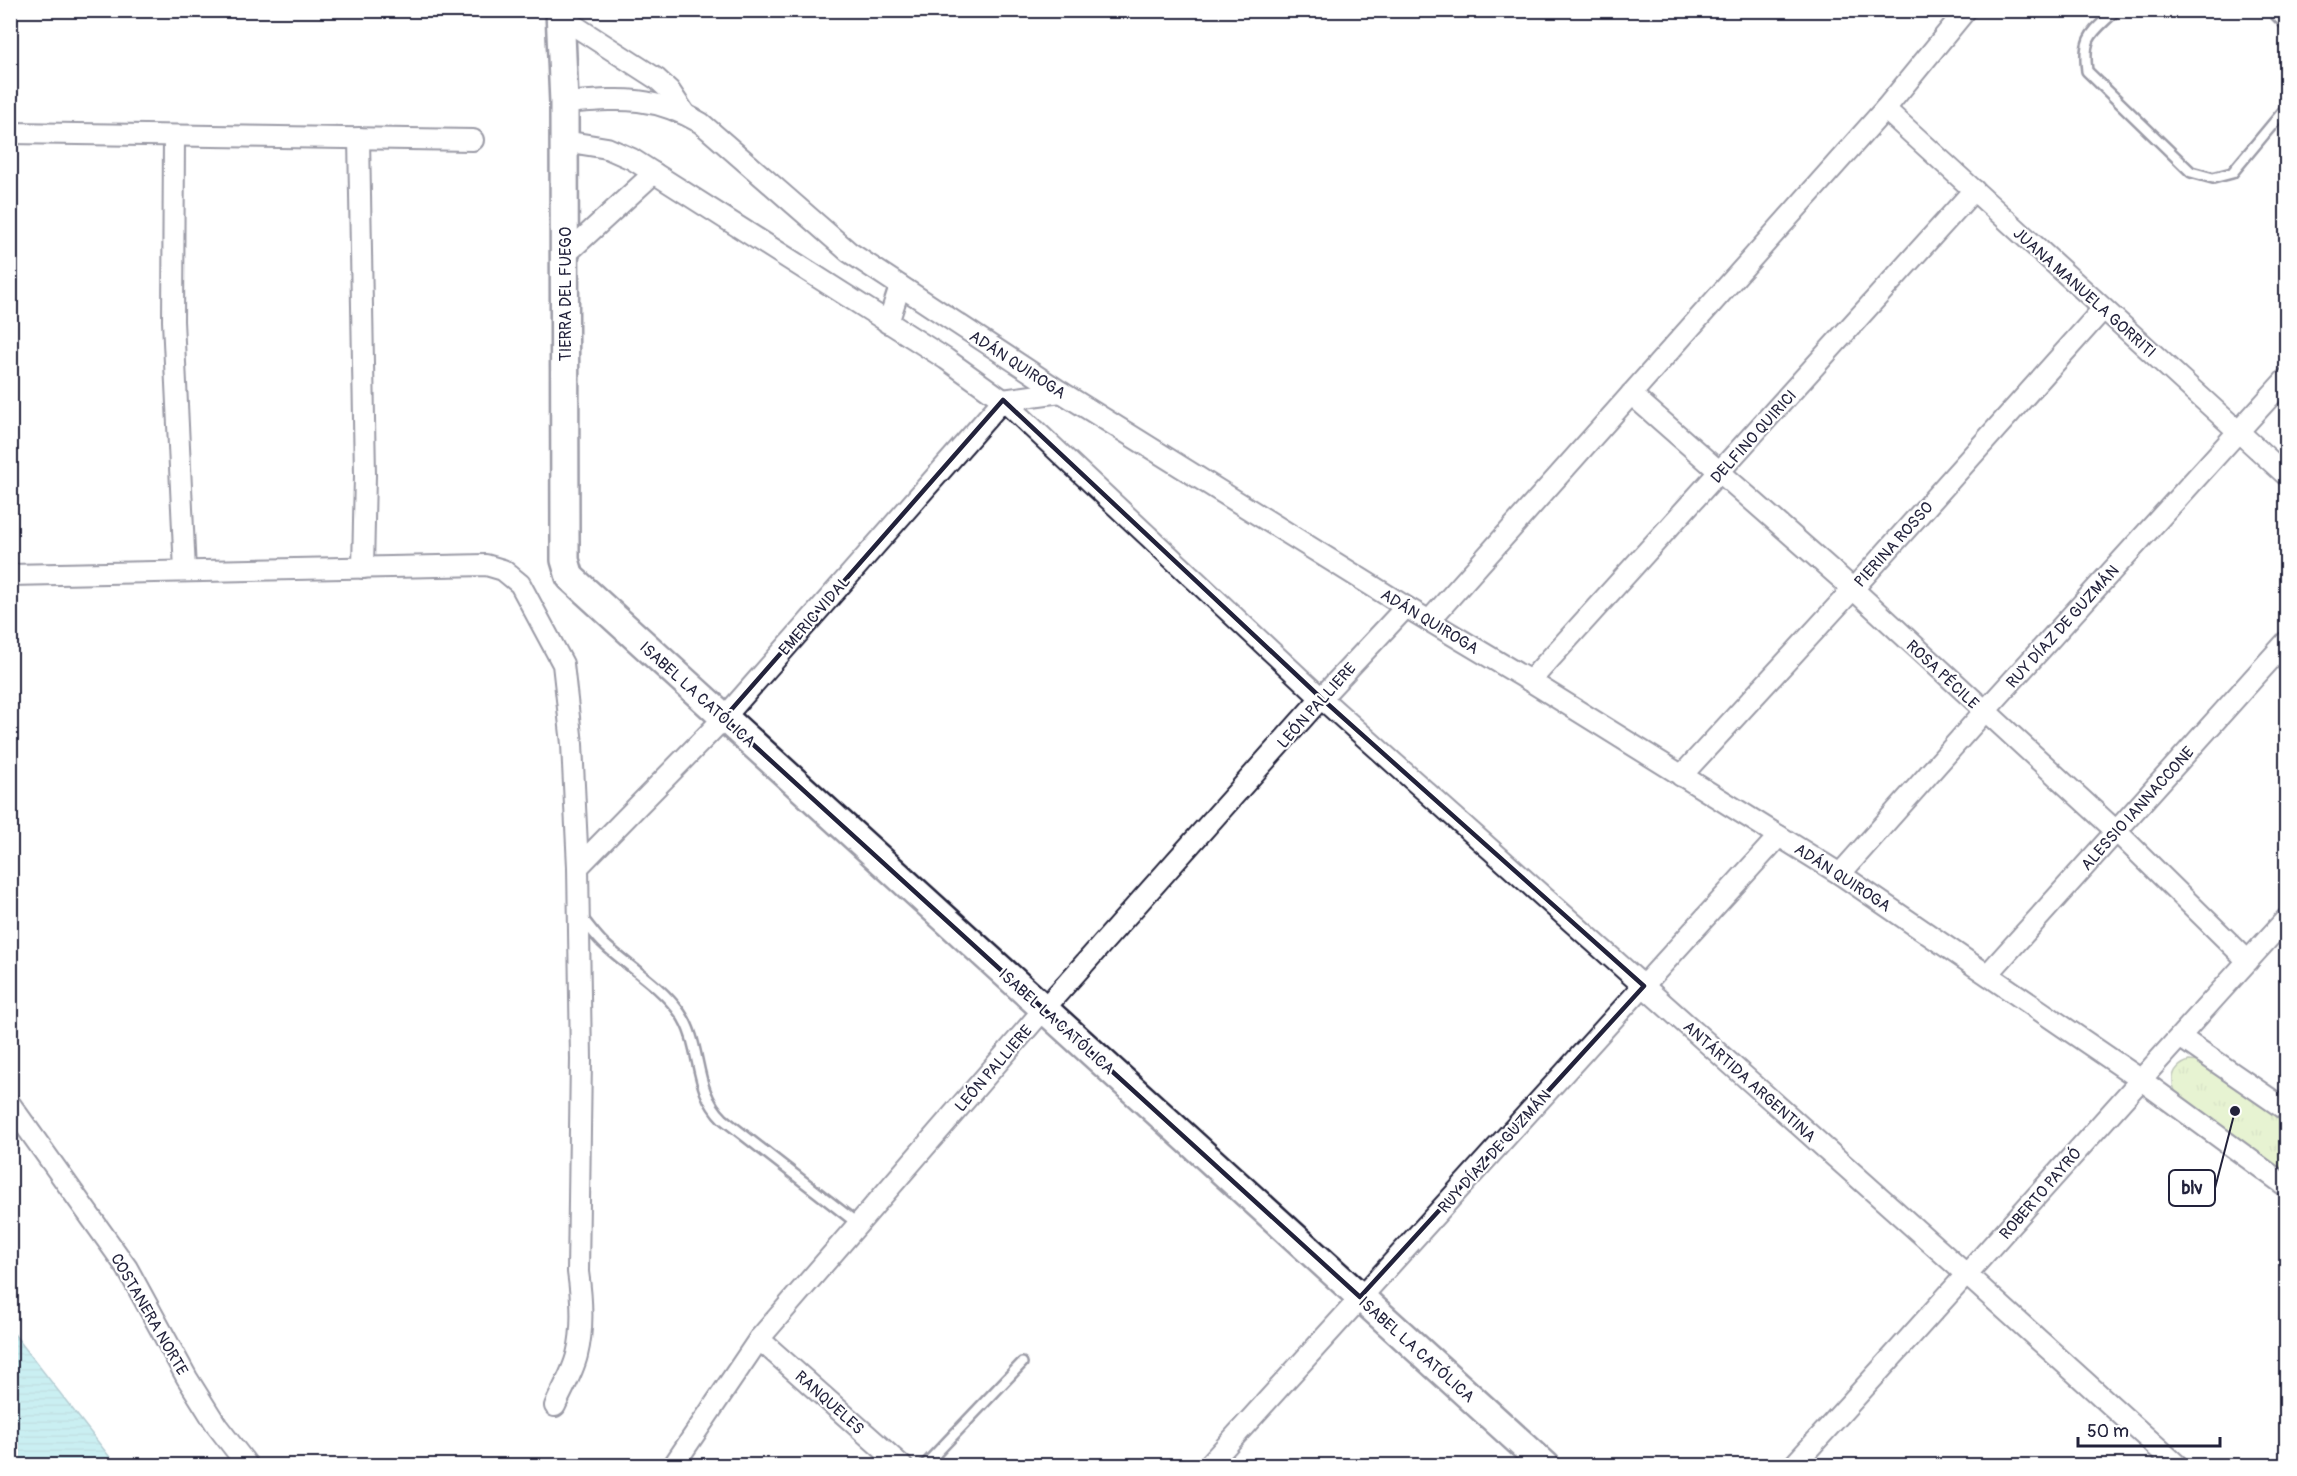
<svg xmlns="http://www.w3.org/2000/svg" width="2297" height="1476" font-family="Pangolin,sans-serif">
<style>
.park{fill:url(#park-tufts);stroke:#76846b;stroke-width:1.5}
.water{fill:url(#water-rules);stroke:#60929f;stroke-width:1.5}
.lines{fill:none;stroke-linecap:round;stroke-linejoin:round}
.service-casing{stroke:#22223b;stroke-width:14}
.minor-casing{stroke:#22223b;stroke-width:24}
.secondary-casing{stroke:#22223b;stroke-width:32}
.service{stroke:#fff;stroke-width:9}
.minor{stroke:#fff;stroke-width:20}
.secondary{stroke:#fff;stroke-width:27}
.marked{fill:none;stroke:#22223b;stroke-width:4.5;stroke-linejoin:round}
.labels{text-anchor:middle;stroke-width:4.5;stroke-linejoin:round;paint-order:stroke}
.street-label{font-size:16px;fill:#22223b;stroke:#fff}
.leader{fill:none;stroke:#22223b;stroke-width:2}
.callout-dot{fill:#22223b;stroke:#fff;stroke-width:2}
.callout{fill:#fff;stroke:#22223b;stroke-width:2}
.callout-label{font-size:18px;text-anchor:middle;font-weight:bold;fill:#22223b}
</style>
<defs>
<pattern id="park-tufts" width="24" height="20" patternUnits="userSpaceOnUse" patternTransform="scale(1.5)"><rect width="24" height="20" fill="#cae59b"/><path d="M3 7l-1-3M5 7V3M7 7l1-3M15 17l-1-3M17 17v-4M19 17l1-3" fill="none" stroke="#adc486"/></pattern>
<pattern id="water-rules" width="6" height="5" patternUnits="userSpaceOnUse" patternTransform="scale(1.5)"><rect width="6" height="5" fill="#8adce2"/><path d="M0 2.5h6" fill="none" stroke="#77bcc3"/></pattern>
</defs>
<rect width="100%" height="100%" fill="#fff"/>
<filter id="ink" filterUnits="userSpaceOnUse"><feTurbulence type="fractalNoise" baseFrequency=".0167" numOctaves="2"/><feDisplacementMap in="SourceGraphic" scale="12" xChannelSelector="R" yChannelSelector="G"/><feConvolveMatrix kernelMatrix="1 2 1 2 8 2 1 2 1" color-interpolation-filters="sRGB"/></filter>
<g filter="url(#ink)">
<path class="park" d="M 2189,1061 L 2201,1062 L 2286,1121 L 2286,1172 L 2183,1102 C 2169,1088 2168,1068 2189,1061 Z"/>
<polygon class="water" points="10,1330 11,1330 116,1465 11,1465"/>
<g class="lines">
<defs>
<g id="service">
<path d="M 2116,10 C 2093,33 2082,35 2087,71 L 2191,172 L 2213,178 L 2232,173 L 2286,108"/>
<polyline points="2271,10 2286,25"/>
<path d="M 581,917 C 589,926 596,937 605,945 C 629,967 661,986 680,1013 C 703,1046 692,1089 723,1119 L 858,1224"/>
<polyline points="924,1466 1022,1363"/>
</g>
<g id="minor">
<polyline points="561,17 657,79 669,90 685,114"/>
<path d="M 564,103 C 618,99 652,94 701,123 L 849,252 L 1061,392 L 1406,607 L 1530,681 L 1840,874 L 2140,1079 L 2286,1186"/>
<polyline points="1885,109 2286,475"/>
<polyline points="10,133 473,140"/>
<polyline points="174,136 173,321 185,571"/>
<polyline points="359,138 365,475 363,568"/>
<polyline points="564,141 607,148 632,159 946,359 1003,400 1321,698 1967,1275 2178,1466"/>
<polyline points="565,255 654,173"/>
<polyline points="888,323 900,286"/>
<polyline points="1631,394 1853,589 2116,831 2248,961"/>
<path d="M 10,575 L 486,565 L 503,570 L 520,584 L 563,664 L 572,744 L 578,867 L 581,1059 L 578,1272 C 582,1299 584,1327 577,1355 C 573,1372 562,1390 555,1406"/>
<polyline points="1429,621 1885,109 1966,10"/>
<polyline points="1530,681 1974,190"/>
<polyline points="1681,776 1853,589 2103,309"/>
<polyline points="578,867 724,718 1003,400 1061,392"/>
<polyline points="1840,874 1984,712 2286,379"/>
<polyline points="1988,974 2286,642"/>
<polyline points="2180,1037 2286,1110"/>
<polyline points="10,1104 127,1268 187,1378 217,1426 248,1466"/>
<polyline points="759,1339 902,1466"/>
<polyline points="673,1466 759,1339 1044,1009 1321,698 1406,607"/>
<polyline points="1208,1466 1779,836"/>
<path d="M 1793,1466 C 1959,1285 2121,1100 2286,919"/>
</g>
<polyline id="secondary" points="560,10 564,103 565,543 565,560 570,577 1546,1466"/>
</defs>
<use href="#service" class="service-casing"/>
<use href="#minor" class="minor-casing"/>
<use href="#secondary" class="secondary-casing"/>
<use href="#service" class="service"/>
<use href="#minor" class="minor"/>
<use href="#secondary" class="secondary"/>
</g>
</g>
<path d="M0 0H2297V1476H0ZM 1003,400 L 1321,698 L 1644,986 L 1360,1297 L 724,718 Z" fill="#fff" fill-opacity=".55" fill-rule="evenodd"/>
<path class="marked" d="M 1003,400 L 1321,698 L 1644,986 L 1360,1297 L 724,718 Z"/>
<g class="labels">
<g class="street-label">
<text transform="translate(2085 292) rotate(42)" y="6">JUANA MANUELA GORRITI</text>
<text transform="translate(565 294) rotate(-90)" y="6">TIERRA DEL FUEGO</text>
<text transform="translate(1018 364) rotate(33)" y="6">ADÁN QUIROGA</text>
<text transform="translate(1753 436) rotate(-48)" y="6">DELFINO QUIRICI</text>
<text transform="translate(1893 544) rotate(-48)" y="6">PIERINA ROSSO</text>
<text transform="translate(814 615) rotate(-49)" y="6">EMERIC VIDAL</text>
<text transform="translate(1430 621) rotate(31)" y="6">ADÁN QUIROGA</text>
<text transform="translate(2062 626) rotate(-48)" y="6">RUY DÍAZ DE GUZMÁN</text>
<text transform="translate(1943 674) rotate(43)" y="6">ROSA PÉCILE</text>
<text transform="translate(698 694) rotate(42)" y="6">ISABEL LA CATÓLICA</text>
<text transform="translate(1316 705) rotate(-48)" y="6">LEÓN PALLIERE</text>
<text transform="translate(2137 808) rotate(-48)" y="6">ALESSIO IANNACCONE</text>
<text transform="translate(1843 877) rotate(33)" y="6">ADÁN QUIROGA</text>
<text transform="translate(1057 1021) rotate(42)" y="6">ISABEL LA CATÓLICA</text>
<text transform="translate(993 1068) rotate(-49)" y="6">LEÓN PALLIERE</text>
<text transform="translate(1750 1081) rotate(42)" y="6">ANTÁRTIDA ARGENTINA</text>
<text transform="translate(1494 1151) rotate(-48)" y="6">RUY DÍAZ DE GUZMÁN</text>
<text transform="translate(2040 1193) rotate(-49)" y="6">ROBERTO PAYRÓ</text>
<text transform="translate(150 1314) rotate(60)" y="6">COSTANERA NORTE</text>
<text transform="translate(1417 1349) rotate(42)" y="6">ISABEL LA CATÓLICA</text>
<text transform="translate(830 1402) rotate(42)" y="6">RANQUELES</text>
</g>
</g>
<path class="leader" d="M2235 1111L2215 1188"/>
<circle class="callout-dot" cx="2235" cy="1111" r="6"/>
<rect class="callout" x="2169" y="1170" width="46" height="36" rx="6"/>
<g class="callout-label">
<text x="2192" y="1194">blv</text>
</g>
<rect width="2297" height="1476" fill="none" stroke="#fff" stroke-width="36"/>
<rect x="18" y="18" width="2261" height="1440" fill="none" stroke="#22223b" stroke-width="2" filter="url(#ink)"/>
<path d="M2078 1437v9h142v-9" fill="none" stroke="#22223b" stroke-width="3"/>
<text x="2087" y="1437" font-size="18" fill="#22223b" stroke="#ffffff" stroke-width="4.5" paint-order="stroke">50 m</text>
</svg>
